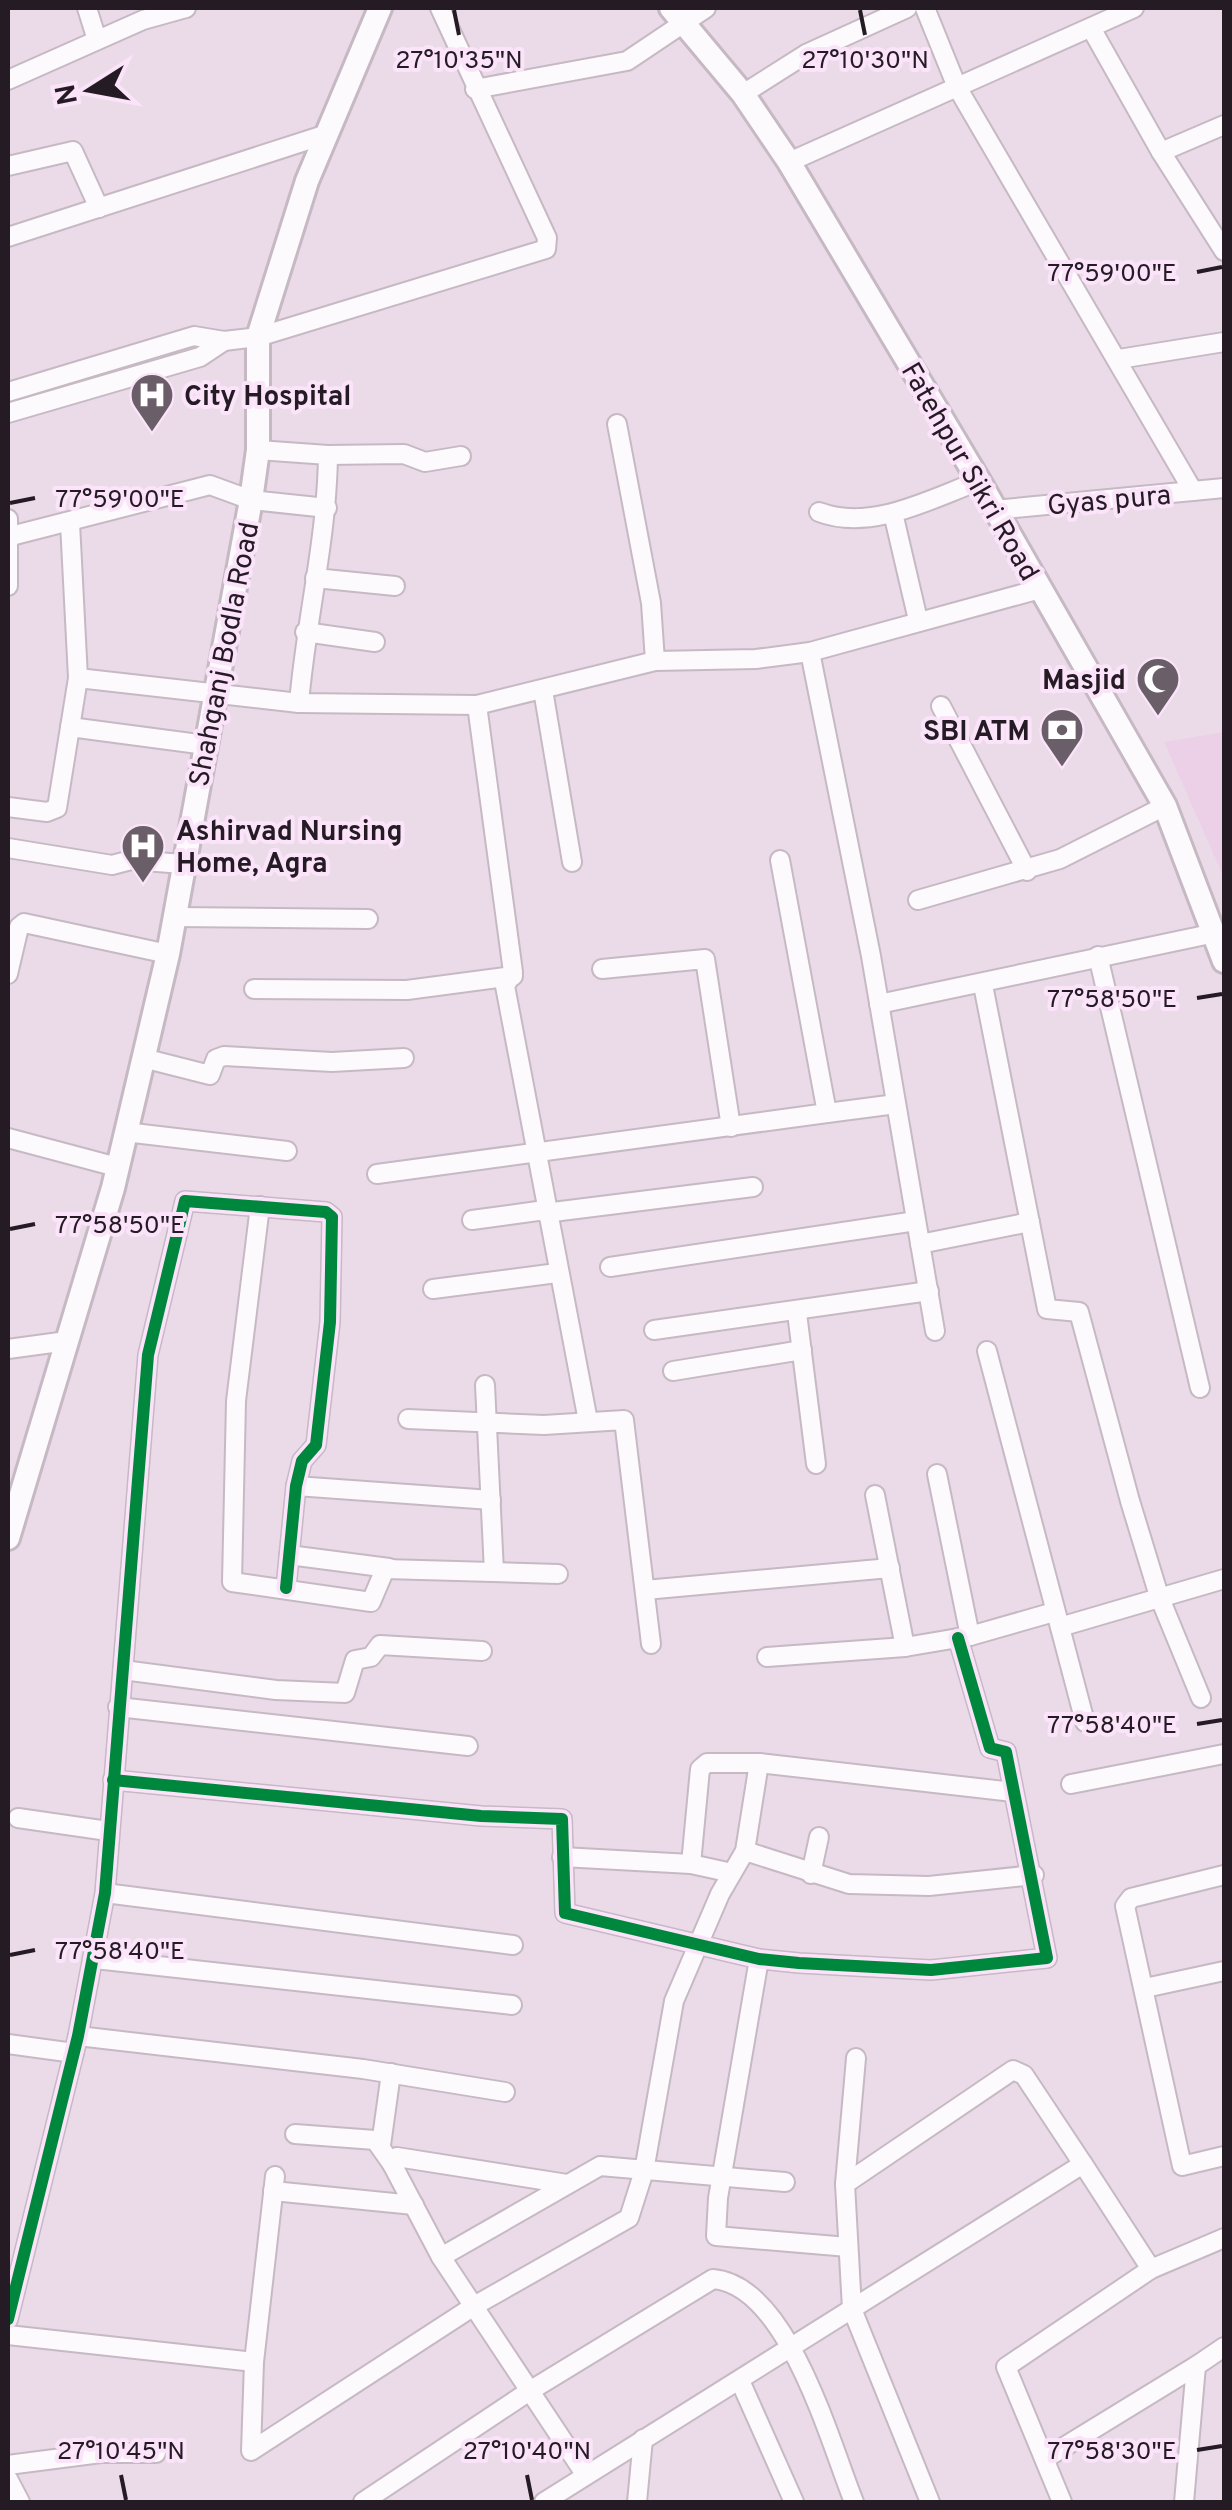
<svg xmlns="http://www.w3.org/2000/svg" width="1232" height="2510" font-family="Overpass,sans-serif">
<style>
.built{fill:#ebd0e8}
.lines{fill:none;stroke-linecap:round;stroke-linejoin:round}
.minor-casing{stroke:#c6b9c4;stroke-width:22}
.major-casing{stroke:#c6b9c4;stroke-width:28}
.minor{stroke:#fcfafc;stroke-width:18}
.major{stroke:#fcfafc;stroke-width:22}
.cycleway-casing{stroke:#fbe3f9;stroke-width:19}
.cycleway{stroke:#00873e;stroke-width:12}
.ticks{fill:none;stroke:#251b24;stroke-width:4}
.labels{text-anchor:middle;stroke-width:8;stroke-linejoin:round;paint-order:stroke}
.poi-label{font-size:28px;font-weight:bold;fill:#251b24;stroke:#fbe3f9;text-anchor:start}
.street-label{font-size:28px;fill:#251b24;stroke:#fbe3f9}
.ticks-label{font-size:25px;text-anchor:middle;fill:#251b24;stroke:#fbe3f9;stroke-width:8;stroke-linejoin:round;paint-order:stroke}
</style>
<rect width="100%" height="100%" fill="#ebdbe9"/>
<polygon class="built" points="1224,732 1224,878 1164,742"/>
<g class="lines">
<defs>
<g id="minor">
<polyline points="87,8 97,40"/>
<polyline points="925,8 957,87 1193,491"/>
<polyline points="1091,28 1161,152 1224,125"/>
<polyline points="8,80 143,20 186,8"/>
<polyline points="475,89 627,61 706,8"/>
<polyline points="743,94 806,54 907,8"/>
<polyline points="1161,152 1224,251"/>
<polyline points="789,162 1134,8"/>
<polyline points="8,166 73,151 99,208"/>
<polyline points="8,237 327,134"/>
<polyline points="1119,359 1224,342"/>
<polyline points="8,392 194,336 224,341 258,337 546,249 547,238 440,8"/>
<polyline points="8,413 200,357 224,341"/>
<polyline points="617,424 651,603 655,661"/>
<path d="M 258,450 L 328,455 C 327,539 306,620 299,703"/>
<polyline points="328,455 404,454 425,462 461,456"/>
<polyline points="994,510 1224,488"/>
<path d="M 819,512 C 871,532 930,499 979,481"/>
<polyline points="893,513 918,620"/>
<polyline points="8,519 8,586"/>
<polyline points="11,536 210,485 251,500 327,508"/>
<polyline points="315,578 395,586"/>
<polyline points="305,632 375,642"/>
<polyline points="810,652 871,956 935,1331"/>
<polyline points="78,678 299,703 477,705 655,661 756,659 810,652 1040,589"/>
<polyline points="543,690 572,862"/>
<polyline points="477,705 513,972 505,986 588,1421"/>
<polyline points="941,706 1027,871"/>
<polyline points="70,727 206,745"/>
<polyline points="8,807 47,812 57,808 78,678 70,523"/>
<polyline points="8,848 112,865 131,860 183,864"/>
<polyline points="918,900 1060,859 1165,806"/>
<polyline points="174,917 368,919"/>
<polyline points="1098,956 1200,1388"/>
<polyline points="602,969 705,959 731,1127"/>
<polyline points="8,974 19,927 24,923 168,954"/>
<polyline points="983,985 1047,1309 1079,1312 1130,1501 1159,1596 1201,1698"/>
<polyline points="254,989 407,990 513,976"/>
<polyline points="879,1004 1215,933"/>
<polyline points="143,1058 210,1075 216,1059 224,1056 332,1062 404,1058"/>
<polyline points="827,1113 896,1104"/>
<polyline points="125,1132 287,1151"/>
<polyline points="8,1138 117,1167"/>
<polyline points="377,1174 827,1113 780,860"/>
<polyline points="260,1206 236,1401 232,1582 371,1602 385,1569 558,1574"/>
<polyline points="545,1213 753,1187"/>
<polyline points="472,1220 545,1210"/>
<polyline points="920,1244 1030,1222"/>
<polyline points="610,1267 916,1221"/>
<polyline points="433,1289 557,1273"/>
<polyline points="797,1313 816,1464"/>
<polyline points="654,1330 929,1291"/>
<polyline points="8,1349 67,1341"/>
<polyline points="987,1351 1085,1722"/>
<polyline points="673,1371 802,1350"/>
<polyline points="485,1385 494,1572"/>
<polyline points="408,1419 544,1425 624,1420 651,1644"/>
<polyline points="937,1474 970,1636"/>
<polyline points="296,1486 491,1500"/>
<polyline points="875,1495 905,1647"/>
<polyline points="289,1555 389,1568"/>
<polyline points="645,1590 890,1568"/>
<polyline points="1060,1627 1224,1579"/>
<polyline points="767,1657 905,1647 970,1636 1054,1612"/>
<polyline points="123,1670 276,1690 345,1693 355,1660 371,1657 380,1645 482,1651"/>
<polyline points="118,1707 468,1746"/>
<polyline points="113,1780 481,1816 562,1819 565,1913 759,1959 799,1963 931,1970 1047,1958 1006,1752 990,1748 958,1638"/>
<polyline points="1071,1784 1224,1754"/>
<polyline points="18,1818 108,1831"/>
<polyline points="745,1851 849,1884 929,1886 1034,1875"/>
<polyline points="562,1857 691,1864 732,1873"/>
<polyline points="691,1864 700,1769 707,1763 759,1763 1013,1792"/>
<polyline points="811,1874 819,1837"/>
<polyline points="1224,1875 1131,1898 1125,1906 1182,2166 1224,2156"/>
<polyline points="105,1893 513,1945"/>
<polyline points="95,1959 512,2005"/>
<polyline points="759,1959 718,2198 716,2236 848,2247"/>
<polyline points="1145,1988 1224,1971"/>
<polyline points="78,2036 363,2069 505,2092"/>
<polyline points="8,2044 74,2053"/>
<polyline points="856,2058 845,2184 852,2309 930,2502"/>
<polyline points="295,2134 375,2140 392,2164"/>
<polyline points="381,2145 391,2073"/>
<polyline points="275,2176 254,2362 251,2451 474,2306 629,2218 644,2171 674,2001 720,1894 745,1851 759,1763"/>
<polyline points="567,2184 397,2157 392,2164 441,2257 585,2474"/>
<polyline points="845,2184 1013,2070 1024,2075 1083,2164"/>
<polyline points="273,2191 414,2205"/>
<polyline points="441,2257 600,2166 785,2182"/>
<polyline points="1151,2269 1224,2238"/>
<polyline points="8,2319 78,2036 105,1893 148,1355 185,1201 326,1212 332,1217 330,1322 316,1445 302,1461 296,1486 286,1588"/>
<polyline points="8,2335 254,2362"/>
<polyline points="1196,2366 1224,2347"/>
<polyline points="741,2383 794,2502"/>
<polyline points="1046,2458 1196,2366 1184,2502"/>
<polyline points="8,2465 101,2453 156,2453"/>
<polyline points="8,2479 20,2502"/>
<path d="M 363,2502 L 528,2392 L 713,2279 C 788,2285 830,2443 854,2502"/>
<polyline points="544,2502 1083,2164 1151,2269 1006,2367 1062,2502"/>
<polyline points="637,2502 643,2439"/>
</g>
<g id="major">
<polyline points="671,8 743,94 789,162 979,481 1165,806 1224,961"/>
<polyline points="8,1538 113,1188 168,954 251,500 258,450 258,337 307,181 380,8"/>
</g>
</defs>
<use href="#minor" class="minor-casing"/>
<use href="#major" class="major-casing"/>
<use href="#minor" class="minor"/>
<use href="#major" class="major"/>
<defs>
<g id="cycleway">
<polyline points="113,1780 481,1816 562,1819 565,1913 759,1959 799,1963 931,1970 1047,1958 1006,1752 990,1748 958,1638"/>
<polyline points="8,2319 78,2036 105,1893 148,1355 185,1201 326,1212 332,1217 330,1322 316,1445 302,1461 296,1486 286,1588"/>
</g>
</defs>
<use href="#cycleway" class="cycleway-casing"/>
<use href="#cycleway" class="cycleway"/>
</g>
<path class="ticks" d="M 454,10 L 459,35M 860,10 L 865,35M 1197,272 L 1222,267M 10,503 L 35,498M 1197,998 L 1222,994M 10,1229 L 35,1224M 1197,1724 L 1222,1720M 10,1955 L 35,1950M 1197,2450 L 1222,2446M 121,2475 L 126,2500M 527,2475 L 532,2500"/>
<defs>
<symbol id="hospital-pin" viewBox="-11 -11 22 30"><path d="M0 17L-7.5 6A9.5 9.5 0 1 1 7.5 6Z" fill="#6a5e69" stroke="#fbe3f9"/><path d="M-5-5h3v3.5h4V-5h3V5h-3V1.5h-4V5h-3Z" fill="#fff"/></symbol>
<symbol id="mosque-pin" viewBox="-11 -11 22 30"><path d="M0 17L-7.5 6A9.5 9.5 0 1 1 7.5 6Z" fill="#6a5e69" stroke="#fbe3f9"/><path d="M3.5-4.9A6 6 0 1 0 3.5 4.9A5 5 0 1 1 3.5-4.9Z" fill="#fff"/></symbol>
<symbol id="bank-pin" viewBox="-11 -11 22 30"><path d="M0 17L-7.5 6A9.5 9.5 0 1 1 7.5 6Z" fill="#6a5e69" stroke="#fbe3f9"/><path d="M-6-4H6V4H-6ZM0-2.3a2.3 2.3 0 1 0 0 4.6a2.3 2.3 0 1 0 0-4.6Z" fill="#fff"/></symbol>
</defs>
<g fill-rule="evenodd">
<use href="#hospital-pin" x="127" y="370" width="50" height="68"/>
<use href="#mosque-pin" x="1133" y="654" width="50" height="68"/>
<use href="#bank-pin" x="1037" y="705" width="50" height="68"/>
<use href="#hospital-pin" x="118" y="821" width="50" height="68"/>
</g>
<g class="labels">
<g class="poi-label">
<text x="184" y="405">City Hospital</text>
<text x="1126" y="689" text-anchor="end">Masjid</text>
<text x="1030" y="740" text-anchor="end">SBI ATM</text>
<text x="176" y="840">Ashirvad Nursing<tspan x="176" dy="32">Home, Agra</tspan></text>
</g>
<g class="street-label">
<text transform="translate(971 471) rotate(60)" y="10">Fatehpur Sikri Road</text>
<text transform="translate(1109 499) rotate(-5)" y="10">Gyas pura</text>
<text transform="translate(223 654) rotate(-79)" y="10">Shahganj Bodla Road</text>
</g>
</g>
<g class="ticks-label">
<text x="459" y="68">27°10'35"N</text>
<text x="865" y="68">27°10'30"N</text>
<text x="1112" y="281">77°59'00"E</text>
<text x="120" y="507">77°59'00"E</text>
<text x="1112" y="1007">77°58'50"E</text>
<text x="120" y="1233">77°58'50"E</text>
<text x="1112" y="1733">77°58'40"E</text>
<text x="120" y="1959">77°58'40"E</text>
<text x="1112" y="2459">77°58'30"E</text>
<text x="121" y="2459">27°10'45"N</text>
<text x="527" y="2459">27°10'40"N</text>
</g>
<rect width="1232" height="2510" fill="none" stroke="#251b24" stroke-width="20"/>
<g transform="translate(90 90) rotate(259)" stroke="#fbe3f9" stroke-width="8" paint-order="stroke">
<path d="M0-8L18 38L0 25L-18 38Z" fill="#251b24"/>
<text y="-15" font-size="28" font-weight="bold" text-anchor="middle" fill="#251b24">N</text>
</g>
</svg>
